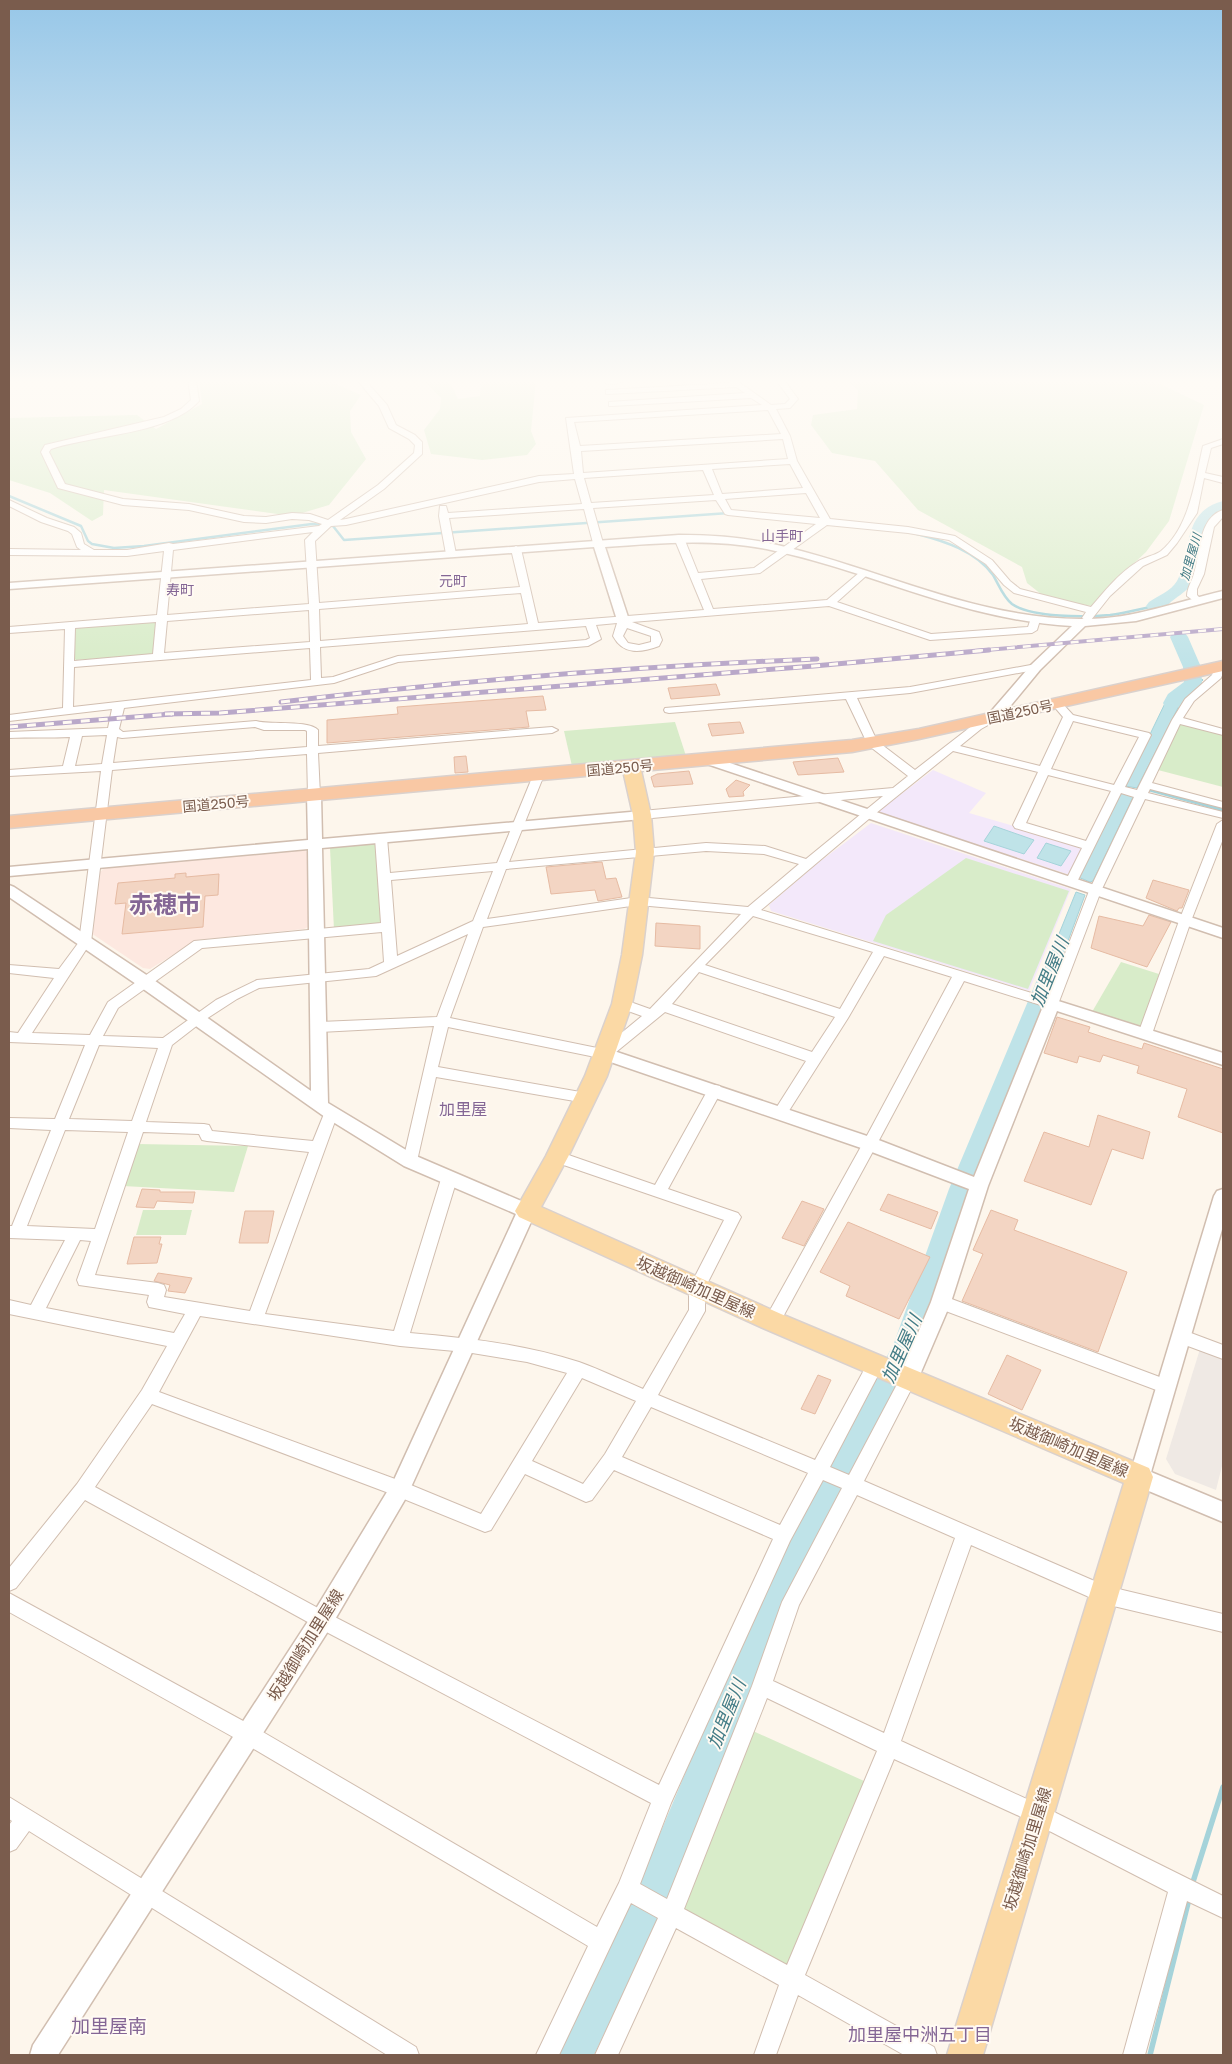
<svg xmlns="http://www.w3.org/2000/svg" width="1232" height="2064" font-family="'Golos Text','Noto Sans JP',sans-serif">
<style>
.commercial{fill:#fde8e0}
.industrial{fill:#efe9e4}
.education{fill:#f3e8fa}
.green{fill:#d8ecc9}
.water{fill:#bfe3e8;stroke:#a5d3da}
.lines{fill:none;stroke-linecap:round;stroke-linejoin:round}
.stream-far2{stroke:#a5d3da;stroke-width:2.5}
.stream-far1{stroke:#a5d3da;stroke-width:3}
.stream{stroke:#a5d3da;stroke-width:5.5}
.river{fill:#bfe3e8;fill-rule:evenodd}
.building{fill:#f3d5c3;stroke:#e6bba3}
.minor-casing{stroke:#d1beb0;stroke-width:2}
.tertiary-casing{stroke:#d1beb0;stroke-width:3}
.primary-casing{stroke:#dad1cd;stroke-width:3}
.trunk-casing{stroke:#dad1cd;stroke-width:3}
.minor{fill:#fff;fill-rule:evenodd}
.tertiary{fill:#fff;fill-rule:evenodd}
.primary{fill:#fbd9a5;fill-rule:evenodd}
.trunk{fill:#f9c8a4;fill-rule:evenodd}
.rail-far1-casing{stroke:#b9a8c9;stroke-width:4}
.rail-casing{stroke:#b9a8c9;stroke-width:5}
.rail-far1{stroke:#fffaf3;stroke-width:2.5;stroke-dasharray:8;stroke-linecap:butt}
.rail{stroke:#fffaf3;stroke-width:3;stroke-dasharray:9;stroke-linecap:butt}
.labels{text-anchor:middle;stroke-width:4;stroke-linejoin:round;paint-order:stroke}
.far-water-label{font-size:12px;font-style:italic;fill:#437c86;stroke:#fffaf3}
.far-quarter-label{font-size:14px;fill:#846695;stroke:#fffaf3}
.street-label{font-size:14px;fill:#7a5c4d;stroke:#fffaf3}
.quarter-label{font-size:16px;fill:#846695;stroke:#fffaf3}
.near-street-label{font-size:16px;fill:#7a5c4d;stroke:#fffaf3}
.near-water-label{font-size:18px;font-style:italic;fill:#437c86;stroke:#fffaf3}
.near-neighbourhood-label{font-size:18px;fill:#846695;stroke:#fffaf3}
.near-quarter-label{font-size:19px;fill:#846695;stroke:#fffaf3}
.town-label{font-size:24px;font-weight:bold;fill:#846695;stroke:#fffaf3}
</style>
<rect width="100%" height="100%" fill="#fdf6ec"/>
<polygon class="commercial" points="303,849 307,852 312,925 304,929 197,940 150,969 143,968 91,933 100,872 106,867"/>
<polygon class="industrial" points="1200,1349 1223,1357 1223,1462 1216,1490 1175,1474 1166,1459"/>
<g class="education">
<polygon points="933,770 986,793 969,813 1080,845 1082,849 1070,875 881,813 879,811"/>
<polygon points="871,823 1071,889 1029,991 771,911 769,905 818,863"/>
</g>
<g class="green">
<polygon points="199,380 327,380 361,395 350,411 351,432 366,459 329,505 292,516 104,490 103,515 92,521 50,493 9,480 9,418 137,415 156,429 202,404"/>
<polygon points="423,380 449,380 458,399 480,396 481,380 536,380 531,431 536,444 527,455 482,460 431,454 424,430 440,409 441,398"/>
<polygon points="845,380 1152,380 1204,405 1169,521 1146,552 1113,583 1092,606 1046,598 1027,583 1022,567 918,510 875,461 832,453 811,425 813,415 857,409 858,390"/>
<polygon points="152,620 156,622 154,653 150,655 76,660 74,658 74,629 78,626"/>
<polygon points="675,722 686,756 572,766 564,731"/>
<polygon points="1184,724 1223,734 1223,787 1158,770 1180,725"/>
<polygon points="374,843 377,845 384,923 334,930 330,848"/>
<polygon points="966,858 1069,891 1028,989 873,941 886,915"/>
<polygon points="1121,962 1159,974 1142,1027 1092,1012"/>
<polygon points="137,1144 248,1146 234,1192 123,1186"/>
<polygon points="143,1210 192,1210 186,1235 136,1235"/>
<polygon points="744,1727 873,1785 792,1980 671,1915"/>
</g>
<g class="water">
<polygon points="1202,679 1203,680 1181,702 1137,788 1125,786 1169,695 1183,687 1186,683"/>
<polygon points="1120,792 1134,795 1093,881 1090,882 1078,877"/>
<polygon points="994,826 1034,840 1024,854 984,841"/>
<polygon points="1046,843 1071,851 1061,866 1037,858"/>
<polygon points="1076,892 1085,895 1048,995 1035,993"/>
</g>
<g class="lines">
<g class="stream-far2">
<polyline points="9,496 81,526 88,541 92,544 114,548 144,546 312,524 333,526 344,540 729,513"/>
<path d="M 917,534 C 944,541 976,551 993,575 C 999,585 1003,597 1012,604 C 1032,618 1086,617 1110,615 C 1125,613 1140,609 1155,606"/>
</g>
<polyline class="stream-far1" points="1146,789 1223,810"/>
<g class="stream">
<polyline points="1192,1885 1223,1787"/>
<polyline points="1150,2055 1189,1899"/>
</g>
<g class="river">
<path d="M 1223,501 L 1223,513 C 1196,532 1208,549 1197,575 C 1188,595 1173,596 1163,611 C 1156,612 1151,612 1146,606 L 1149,602 C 1158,596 1171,591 1177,581 C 1193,554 1180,512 1223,501 Z"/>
<polygon points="1179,632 1185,633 1188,637 1201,667 1202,684 1179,707 1172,709 1165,707 1163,703 1168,694 1184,682 1183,667 1170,637 1173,633"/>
<polygon points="1050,967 1058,970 1061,975 975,1189 922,1344 779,1628 677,1881 594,2055 554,2055 651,1855 754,1609 894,1343 949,1189 1039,975 1042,970"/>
</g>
</g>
<g class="building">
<polygon points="716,684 720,695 671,699 668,688"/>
<polygon points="543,696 546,710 526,711 529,727 327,743 327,720 398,714 397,707"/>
<polygon points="740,722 744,733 712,736 708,724"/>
<polygon points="466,756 468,772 455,773 454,757"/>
<polygon points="838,758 844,772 798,775 793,762"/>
<polygon points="689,771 693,784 654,787 651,777 657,774"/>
<polygon points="736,780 750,785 743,792 744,796 729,797 726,789"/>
<polygon points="602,862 606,879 616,878 622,897 598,901 595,890 551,894 546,867"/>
<polygon points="186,873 186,877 219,874 218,895 205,896 203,927 122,934 126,903 115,904 118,883 175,878 175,874"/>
<polygon points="1153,880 1189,890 1182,908 1179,908 1177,911 1146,898"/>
<polygon points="1149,915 1171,922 1147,967 1091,948 1099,916 1143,926"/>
<polygon points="656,923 700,926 700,949 655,946"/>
<polygon points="1057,1017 1090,1027 1088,1032 1109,1039 1142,1049 1144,1043 1223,1069 1223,1133 1178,1117 1187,1089 1137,1073 1139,1066 1103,1055 1100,1062 1079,1056 1077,1063 1044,1053"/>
<polygon points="1098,1115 1150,1132 1143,1159 1112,1149 1091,1205 1024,1181 1044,1132 1089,1147"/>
<polygon points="142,1189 160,1190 160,1192 195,1192 193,1203 157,1201 154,1208 136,1207"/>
<polygon points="888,1194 938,1212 931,1229 880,1210"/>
<polygon points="802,1201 824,1209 804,1246 782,1238"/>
<polygon points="991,1210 1018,1220 1014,1230 1127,1272 1098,1352 962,1301 983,1254 973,1250"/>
<polygon points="245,1211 274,1211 268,1243 239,1243"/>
<polygon points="848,1222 930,1257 899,1319 846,1296 850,1286 820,1272"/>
<polygon points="134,1237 161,1237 159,1244 162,1244 157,1263 127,1264"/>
<polygon points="158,1273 192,1278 185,1293 168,1291 170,1285 154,1281"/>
<polygon points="1007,1355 1041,1370 1022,1410 988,1394"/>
<polygon points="818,1375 831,1380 815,1414 801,1409"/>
</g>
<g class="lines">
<defs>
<g id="minor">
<path d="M 188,380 L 196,380 L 199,401 C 170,434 93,435 51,449 L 49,452 L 65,484 L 123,499 L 189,504 L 244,516 L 266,517 L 292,513 L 310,514 L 328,520 L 378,485 L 414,453 L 415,445 L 409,439 L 389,428 L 379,406 L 357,380 L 365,380 L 387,405 L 396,425 L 415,435 L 422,442 L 422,454 L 384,489 L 340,520 L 346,519 L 539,476 L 574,474 L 566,418 L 762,405 L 751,398 L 612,406 L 609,406 L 609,402 L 745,393 L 736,387 L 609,394 L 606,394 L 606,390 L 730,383 L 727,380 L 736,380 L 771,405 L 785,404 L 790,399 L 776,380 L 784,380 L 798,399 L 790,408 L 776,409 L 790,436 L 797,461 L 830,519 L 908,527 L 955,536 L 992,560 L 1010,581 L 1020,589 L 1091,607 C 1104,592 1119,573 1137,562 C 1144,557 1154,556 1161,551 C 1190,527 1195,480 1203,446 L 1223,439 L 1223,444 L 1211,448 L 1205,473 L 1223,477 L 1223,483 L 1204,478 L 1197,513 L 1177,543 L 1167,555 L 1143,566 L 1110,596 L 1091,620 L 1087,621 L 1082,618 L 1086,612 L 1014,593 L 1004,585 L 986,564 L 949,540 L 908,533 L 827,525 L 760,573 L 701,579 L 713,609 L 827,600 L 860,572 L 866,572 L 866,576 L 837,602 L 931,634 L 1028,627 L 1031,618 L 1035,617 L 1040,620 L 1037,630 L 1032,633 L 930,640 L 829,606 L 632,622 L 659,632 L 662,640 L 659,646 C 641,653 623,655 613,636 L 617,623 L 596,625 L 601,639 L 588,646 L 398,662 L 334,683 L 124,708 L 119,729 L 123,732 L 256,721 C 272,725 309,720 318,730 L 318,746 L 552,727 L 558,730 L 552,733 L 318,753 L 320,795 L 314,798 L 308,795 L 307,754 L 112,770 L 91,942 L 32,1033 L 90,1035 L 108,1002 L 194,941 L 381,923 L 375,838 L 377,835 L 385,835 L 387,838 L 390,873 L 497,863 L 534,773 L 538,772 L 544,775 L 509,862 L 706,843 L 765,846 L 806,859 L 883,796 L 642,819 L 636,815 L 642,811 L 893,788 L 908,776 L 868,745 L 846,699 L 669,713 L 665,712 L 664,710 L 665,708 L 910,687 L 1036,664 L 1040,665 L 1041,667 L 1040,669 L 910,693 L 857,698 L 877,741 L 915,770 L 973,725 L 993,715 L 997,716 L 998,718 L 997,720 L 981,729 L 960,746 L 1040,766 L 1063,717 L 1052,704 L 1053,702 L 1061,702 L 1073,715 L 1149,733 L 1151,735 L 1125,787 L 1137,790 L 1172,720 L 1185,699 L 1212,675 L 1216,665 L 1223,665 L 1223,673 L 1221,678 L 1194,701 L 1183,718 L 1223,729 L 1223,735 L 1180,724 L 1152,783 L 1223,802 L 1223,808 L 1150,789 L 1148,793 L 1223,812 L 1223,818 L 1145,799 L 1101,891 L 1057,1007 L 1047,1007 L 964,981 L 877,1144 L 778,1326 L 772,1328 L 766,1326 L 764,1321 L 863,1143 L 952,977 L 884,956 L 848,1018 L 785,1117 L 780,1118 L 775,1117 L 773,1113 L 806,1061 L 665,1012 L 610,1057 L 605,1059 L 448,1027 L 438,1067 L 586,1093 L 591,1094 L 593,1098 L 591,1102 L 586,1103 L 436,1077 L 417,1161 L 415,1165 L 410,1167 L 405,1165 L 403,1161 L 434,1026 L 320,1032 L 315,1030 L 313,1027 L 315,1024 L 320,1022 L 437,1017 L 468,934 L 376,976 L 259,988 L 237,999 L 203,1021 L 172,1045 L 146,1122 L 204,1124 L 209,1125 L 212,1131 L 313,1141 L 326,1109 L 331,1108 L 336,1109 L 338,1113 L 265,1314 L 394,1331 L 441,1179 L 444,1175 L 449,1173 L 454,1175 L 457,1179 L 410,1333 C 467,1338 524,1344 579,1362 C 601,1370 622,1380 643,1389 L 689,1310 L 689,1288 L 724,1220 L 552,1161 L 550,1157 L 552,1153 L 557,1151 L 655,1185 L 710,1086 L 715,1085 L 720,1086 L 722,1090 L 668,1189 L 738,1213 L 741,1217 L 705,1288 L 705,1311 L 658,1395 L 815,1460 L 870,1359 L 876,1357 L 882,1359 L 884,1364 L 830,1467 L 849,1475 L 903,1373 L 909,1371 L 915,1373 L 917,1378 L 864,1481 L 1106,1586 L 1223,1614 L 1223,1632 L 1105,1604 L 971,1545 L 901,1741 L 1044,1807 L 1223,1896 L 1223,1918 L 1187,1901 L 1145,2055 L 1123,2055 L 1168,1892 L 1030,1821 L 894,1759 L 805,1975 L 934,2047 L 937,2055 L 904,2055 L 798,1995 L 776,2055 L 754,2055 L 779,1985 L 676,1928 L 618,2055 L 595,2055 L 658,1918 L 631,1903 L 559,2055 L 536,2055 L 588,1946 L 242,1742 L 9,1612 L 9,1593 L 256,1728 L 597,1927 L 619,1883 L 651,1803 L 315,1626 L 85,1500 L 16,1588 L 9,1591 L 9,1568 L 77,1484 L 142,1390 L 167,1346 L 9,1314 L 9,1300 L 31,1305 L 65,1240 L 9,1238 L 9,1226 L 12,1226 L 51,1130 L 9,1128 L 9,1118 L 55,1119 L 85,1045 L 9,1042 L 9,1032 L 18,1033 L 54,978 L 9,973 L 9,965 L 59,969 L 79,942 L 101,771 L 9,776 L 9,770 L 63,766 L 70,737 C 50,738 30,737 9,738 L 9,732 L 108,728 L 112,709 L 9,721 L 9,715 L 63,708 L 65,629 L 9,633 L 9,627 L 157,615 L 164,551 L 127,556 L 9,555 L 9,549 L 81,550 L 77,547 L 72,534 L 68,531 L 41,522 L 9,506 L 9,500 L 47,518 L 74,527 L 81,533 L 84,544 L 94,550 L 127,550 L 169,543 L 173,544 L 319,526 L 322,524 L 309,520 L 292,519 L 266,523 L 244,522 L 189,510 L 123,505 L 58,488 L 41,452 L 45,445 L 164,417 L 181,409 L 191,400 ZM 768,410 L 781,434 L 580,446 L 574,422 ZM 783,439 L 788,459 L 583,473 L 581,451 ZM 790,464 L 803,488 L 722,494 L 712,469 ZM 703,470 L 714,495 L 591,503 L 584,478 ZM 575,479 L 582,504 L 448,513 L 446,506 L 440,506 L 439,516 L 446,554 L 451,557 L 456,554 L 449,518 L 584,509 L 593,543 L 598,546 L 603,543 L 593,508 L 716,500 L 725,514 L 728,515 L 816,524 L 754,568 L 698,573 L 684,538 L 679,535 L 676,536 L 674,538 L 704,610 L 538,623 L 521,549 L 516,546 L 511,549 L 520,587 L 319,603 L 315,541 L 331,526 L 346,525 L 539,482 ZM 806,493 L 820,518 L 731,510 L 725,499 ZM 313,532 L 305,540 L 309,604 L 167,615 L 173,550 ZM 521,593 L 528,624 L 320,641 L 319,609 ZM 309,610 L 310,642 L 164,653 L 167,621 ZM 156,622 L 153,654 L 74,661 L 75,628 ZM 586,626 L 590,638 L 586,640 L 398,656 L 333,677 L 321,678 L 320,647 ZM 627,628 L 651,636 L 651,642 L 639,645 L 628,643 L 623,636 ZM 310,648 L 311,680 L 73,707 L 74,667 ZM 1073,721 L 1139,737 L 1114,785 L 1051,769 ZM 255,727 L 264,730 L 305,730 L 307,731 L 307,747 L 113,763 L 117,737 L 122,738 ZM 107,735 L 102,764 L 75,766 L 82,736 ZM 953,751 L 1038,772 L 1013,825 L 1015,828 L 1082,848 L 1065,882 L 1071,886 L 1077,882 L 1121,793 L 1134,797 L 1089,891 L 1048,998 L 761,910 L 870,818 ZM 1048,775 L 1111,791 L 1086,841 L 1026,823 ZM 706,851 L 764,854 L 799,864 L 748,907 L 638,897 L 487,919 L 506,869 ZM 493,871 L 473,921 L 397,956 L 391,880 ZM 638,905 L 741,914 L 650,1009 L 622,999 L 617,1001 L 615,1004 L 617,1007 L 642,1016 L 602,1049 L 450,1018 L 483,927 ZM 753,916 L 873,952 L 840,1009 L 705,965 ZM 382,932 L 384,962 L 369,969 L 257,980 L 216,1000 L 163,1038 L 103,1036 L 118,1008 L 202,948 ZM 699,972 L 835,1017 L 812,1052 L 672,1004 ZM 99,1045 L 158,1048 L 132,1121 L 69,1119 ZM 65,1130 L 128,1132 L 95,1229 L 27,1226 ZM 143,1132 L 199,1134 L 202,1140 L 207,1141 L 309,1152 L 250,1311 L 164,1297 L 166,1290 L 164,1285 L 158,1283 L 95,1275 ZM 80,1240 L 91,1241 L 77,1280 L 79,1285 L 149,1295 L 147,1302 L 149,1307 L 185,1314 L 174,1333 L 46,1308 ZM 200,1316 L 400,1346 L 466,1352 L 527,1362 L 567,1373 L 481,1514 L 406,1483 L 159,1392 ZM 582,1378 L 636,1401 L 605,1454 L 583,1484 L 532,1461 ZM 152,1404 L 394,1495 L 485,1532 L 491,1530 L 525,1474 L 586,1502 L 592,1500 L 614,1470 L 773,1539 L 659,1785 L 329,1614 L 95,1487 ZM 651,1407 L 808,1473 L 780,1525 L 622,1457 ZM 823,1480 L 842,1488 L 782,1602 L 752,1686 L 667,1899 L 640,1884 L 671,1803 L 790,1541 ZM 857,1495 L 955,1538 L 884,1733 L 773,1681 L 799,1605 ZM 767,1698 L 877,1751 L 787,1965 L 684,1909 Z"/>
<path d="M 606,380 L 625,380 C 621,384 611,384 606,383 Z"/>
<path d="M 1223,510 L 1223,517 L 1214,527 L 1204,574 L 1197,589 L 1197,595 L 1203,601 L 1198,604 L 1187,596 C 1187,587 1192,582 1194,573 C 1201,552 1198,518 1223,510 Z"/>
<polygon points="1223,820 1223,839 1191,921 1152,1034 1150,1037 1140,1037 1138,1034 1179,921 1217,824"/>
<polygon points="941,1295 1173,1382 1175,1387 1173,1392 1167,1394 935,1307 933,1302 935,1297"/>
<polygon points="1183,1330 1223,1345 1223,1359 1177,1342 1175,1337 1177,1332"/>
<polygon points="9,1797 416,2047 419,2055 387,2055 29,1831 16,1849 9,1852 9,1825 12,1821 9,1819"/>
</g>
<g id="tertiary">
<path d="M 679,535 C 711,535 742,537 773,544 C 877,567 974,619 1082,619 C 1131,620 1176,602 1223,591 L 1223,598 L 1136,621 L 1085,626 L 1040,670 L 998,721 L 988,721 L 987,718 L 988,715 L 1032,664 L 1072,626 C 962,620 875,572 771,550 C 715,538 661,543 605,547 L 629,620 L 623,624 L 617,620 L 594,547 L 9,589 L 9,583 Z"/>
<polygon points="709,756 1223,928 1223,938 704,763 702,760 704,757"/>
<polygon points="314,791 321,795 322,839 642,811 649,815 642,819 322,848 328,1103 416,1156 533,1206 536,1211 407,1496 330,1628 58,2055 30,2055 33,2045 314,1612 393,1482 516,1214 404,1166 325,1117 139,986 9,897 9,885 14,887 151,978 311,1091 308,849 9,876 9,867 308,840 307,795"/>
<polygon points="1052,999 1223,1053 1223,1065 1057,1011 988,1186 951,1302 916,1384 909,1386 902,1384 899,1378 931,1302 969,1189 864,1149 599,1058 597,1054 599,1050 605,1048 611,1050 876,1139 974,1177 1044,1004 1046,1000"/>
<polygon points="1223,1189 1223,1226 1151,1472 1223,1502 1223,1522 1132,1484 1129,1477 1214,1196 1217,1191"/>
</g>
<polygon id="primary" points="631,761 637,762 640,766 651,815 654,852 642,955 632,1004 607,1076 568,1157 541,1207 781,1314 1149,1468 1153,1477 983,2055 947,2055 1124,1483 763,1328 519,1217 515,1211 546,1156 585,1076 612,1004 622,955 636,852 633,815 622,766 625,762"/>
<polygon id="trunk" points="1223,661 1223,671 919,739 852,752 9,828 9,816 852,740 919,729"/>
</defs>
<use href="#minor" class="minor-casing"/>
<use href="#tertiary" class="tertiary-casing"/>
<use href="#primary" class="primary-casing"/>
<use href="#trunk" class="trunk-casing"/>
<use href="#minor" class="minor"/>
<use href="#tertiary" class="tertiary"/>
<use href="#primary" class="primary"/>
<use href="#trunk" class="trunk"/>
<defs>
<polyline id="rail-far1" points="975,651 1223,629"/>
<g id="rail">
<path d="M 281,702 C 459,681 638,666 817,659"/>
<polyline points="165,714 220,713 814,666 989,650"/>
<polyline points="9,727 172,714"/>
</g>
</defs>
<use href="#rail-far1" class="rail-far1-casing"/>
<use href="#rail" class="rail-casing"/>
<use href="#rail-far1" class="rail-far1"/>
<use href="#rail" class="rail"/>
</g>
<linearGradient id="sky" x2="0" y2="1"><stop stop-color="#97c7e8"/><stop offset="0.57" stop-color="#fefbf6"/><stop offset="1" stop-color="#fefbf6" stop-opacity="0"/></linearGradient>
<rect width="1232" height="669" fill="url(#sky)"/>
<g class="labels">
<g class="far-water-label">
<text transform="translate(1191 557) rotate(-74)" y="4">加里屋川</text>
</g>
<g class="far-quarter-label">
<text x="782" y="541">山手町</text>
<text x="453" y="586">元町</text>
<text x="180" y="595">寿町</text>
</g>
<g class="street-label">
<text transform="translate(1020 712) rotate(-12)" y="5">国道250号</text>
<text transform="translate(620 768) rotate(-5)" y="5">国道250号</text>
<text transform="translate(216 804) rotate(-5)" y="5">国道250号</text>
</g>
<g class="quarter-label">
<text x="463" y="1115">加里屋</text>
</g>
<g class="near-street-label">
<text transform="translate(696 1287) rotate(24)" y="6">坂越御崎加里屋線</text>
<text transform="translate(1069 1447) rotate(23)" y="6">坂越御崎加里屋線</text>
<text transform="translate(305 1645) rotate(-58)" y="6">坂越御崎加里屋線</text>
<text transform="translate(1027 1849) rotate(-73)" y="6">坂越御崎加里屋線</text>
</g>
<g class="near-water-label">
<text transform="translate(1050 972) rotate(-68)" y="6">加里屋川</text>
<text transform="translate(902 1349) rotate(-66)" y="6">加里屋川</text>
<text transform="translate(727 1714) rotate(-68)" y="6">加里屋川</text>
</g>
<g class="near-neighbourhood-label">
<text x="920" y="2041">加里屋中洲五丁目</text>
</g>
<g class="near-quarter-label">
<text x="109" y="2033">加里屋南</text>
</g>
<g class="town-label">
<text x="165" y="913">赤穂市</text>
</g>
</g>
<rect width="1232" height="2064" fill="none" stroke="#7a5c4d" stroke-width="20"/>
</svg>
